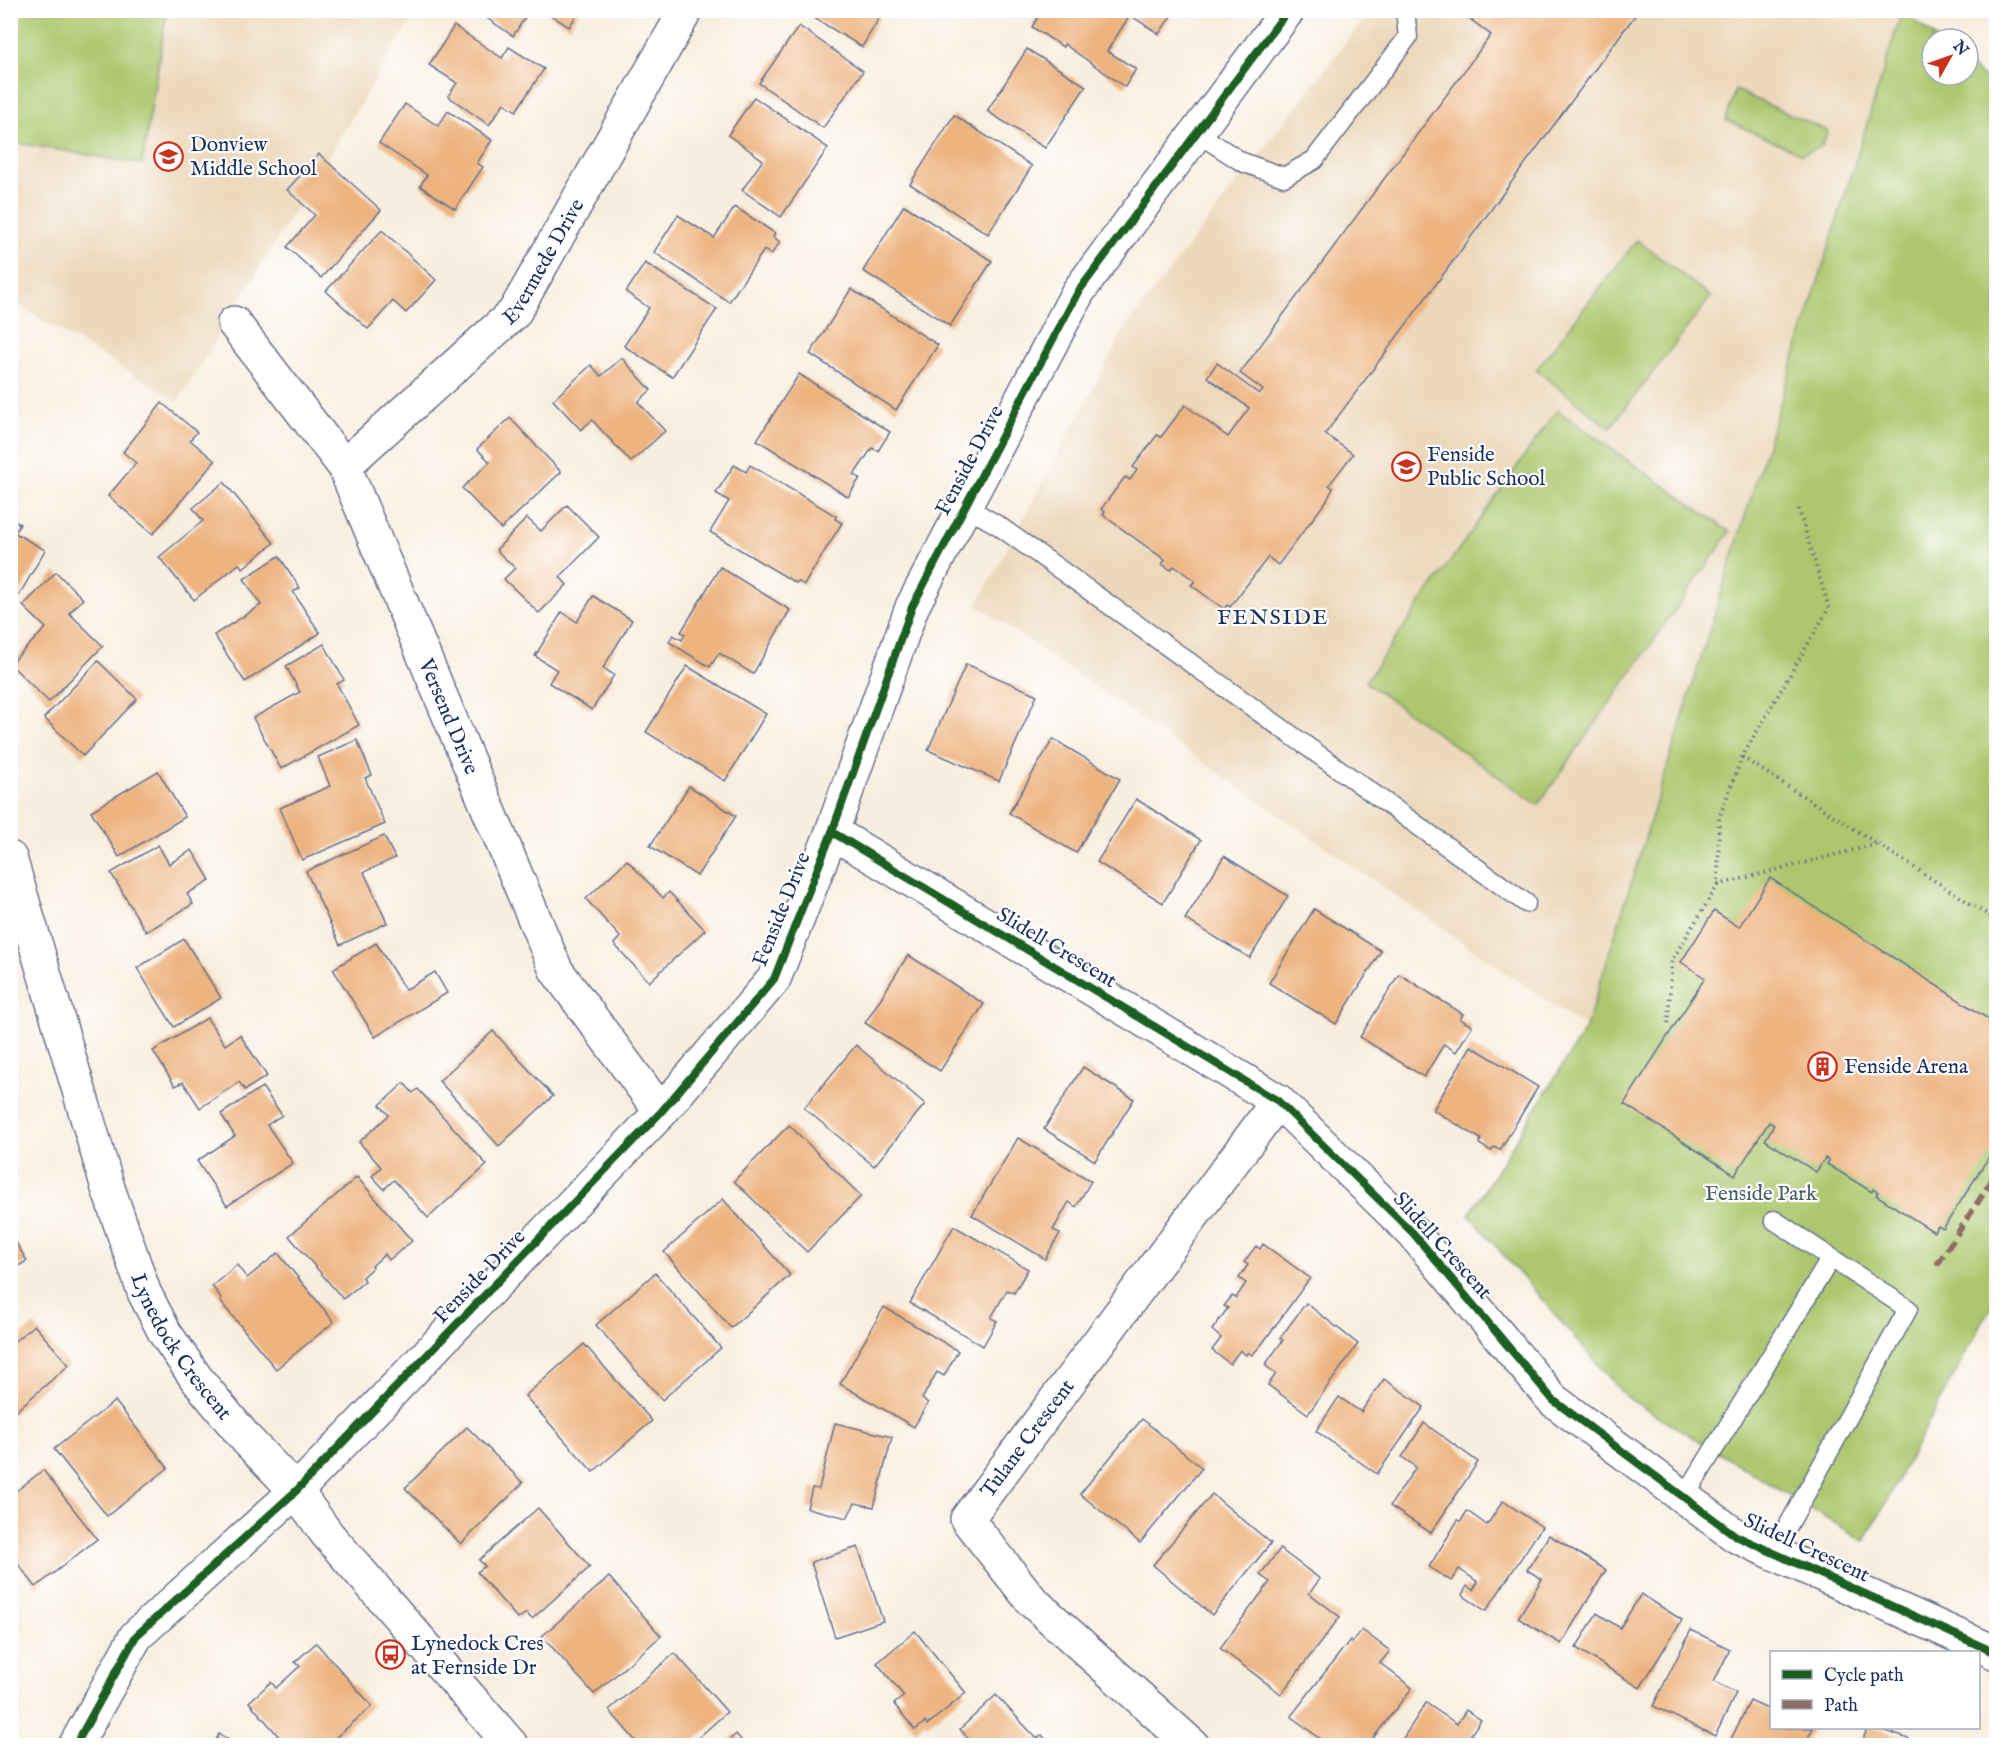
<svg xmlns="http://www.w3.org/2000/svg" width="2007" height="1756" font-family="'IM FELL English',serif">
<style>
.built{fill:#ecd8ba}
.green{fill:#acc76d;stroke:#647b66;stroke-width:1.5}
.building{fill:#edb480}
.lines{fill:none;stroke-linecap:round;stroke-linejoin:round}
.lane-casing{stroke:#68728b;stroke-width:21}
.street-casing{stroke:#68728b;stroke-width:36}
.path{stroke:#68728b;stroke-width:4;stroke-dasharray:1.5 4.5;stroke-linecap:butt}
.lane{stroke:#fff;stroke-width:18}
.street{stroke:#fff;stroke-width:33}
.quiet{stroke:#8d6e63;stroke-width:6;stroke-dasharray:12 6;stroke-linecap:butt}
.cycleway-casing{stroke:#fff;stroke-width:11}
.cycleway{stroke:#1b5e20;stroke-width:8}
.labels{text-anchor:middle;stroke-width:4.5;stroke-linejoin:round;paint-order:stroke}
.poi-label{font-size:21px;fill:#1b2f5e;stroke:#fff;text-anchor:start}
.street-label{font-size:21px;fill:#1b2f5e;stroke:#fff}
.park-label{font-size:21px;fill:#465d62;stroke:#fff}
.neighbourhood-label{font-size:22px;letter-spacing:1.5px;fill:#1b2f5e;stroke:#fff}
</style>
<rect width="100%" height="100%" fill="#fff"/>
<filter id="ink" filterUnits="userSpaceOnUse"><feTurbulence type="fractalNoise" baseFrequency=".0167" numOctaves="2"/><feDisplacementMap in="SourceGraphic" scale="12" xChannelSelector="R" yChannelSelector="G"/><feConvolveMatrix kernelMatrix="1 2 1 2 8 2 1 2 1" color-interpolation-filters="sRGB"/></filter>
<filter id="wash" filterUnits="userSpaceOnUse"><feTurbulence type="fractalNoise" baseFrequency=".008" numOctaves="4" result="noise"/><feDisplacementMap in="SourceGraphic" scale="24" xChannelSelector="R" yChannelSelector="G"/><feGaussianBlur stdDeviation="1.35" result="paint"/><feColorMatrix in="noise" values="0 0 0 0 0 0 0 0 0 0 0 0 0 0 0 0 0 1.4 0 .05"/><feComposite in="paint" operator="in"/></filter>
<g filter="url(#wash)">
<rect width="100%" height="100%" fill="#f8eedf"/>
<g class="built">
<polygon points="11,11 417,11 178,401 11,301"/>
<polygon points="1370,11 1902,11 1586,1028 977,605 1126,327"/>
</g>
<g class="green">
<polygon points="10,11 167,11 142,164 11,142"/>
<polygon points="1902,11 1938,39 1932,39 1932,75 1968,75 1968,64 1996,88 1996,1311 1989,1310 1865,1541 1626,1397 1469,1215 1586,1028"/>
<polygon points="1735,90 1828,131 1822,146 1802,154 1726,120"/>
<polygon points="1637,240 1711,297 1610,428 1536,370"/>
<polygon points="1557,410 1730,532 1538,805 1365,682"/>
</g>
<g id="blocks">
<g class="building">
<polygon points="475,10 530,10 513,36"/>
<polygon points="543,10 580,10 569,27"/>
<polygon points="801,10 884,10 862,47"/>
<polygon points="1042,10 1163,10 1171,16 1159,34 1130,15 1107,51 1136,69 1125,87 1064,44 1063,47 1032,27"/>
<polygon points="1458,10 1632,10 1636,14 1325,434 1353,454 1329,485 1333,488 1327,500 1278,565 1268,557 1230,607 1227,605 1224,609 1191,585 1195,581 1174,566 1171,570 1162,564 1165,560 1103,515 1105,512 1101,509 1125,477 1130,480 1137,470 1133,467 1157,435 1161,437 1185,405 1228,437 1249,408 1207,377 1217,363 1259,394 1263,390 1240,373 1491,35"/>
<polygon points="454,26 502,58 509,47 544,69 516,111 504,103 489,125 448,96 457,83 429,65"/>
<polygon points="799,26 863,71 823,128 759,83"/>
<polygon points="1027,49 1086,86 1045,148 987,111"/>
<polygon points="754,97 828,148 781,217 742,190 763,160 728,135"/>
<polygon points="405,104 438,126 448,111 492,140 477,163 483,167 455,209 420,186 427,175 379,143"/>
<polygon points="954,115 1032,166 988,234 910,184"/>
<polygon points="319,154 381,210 321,278 287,247 315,215 287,190"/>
<polygon points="904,205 992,261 950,326 863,271"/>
<polygon points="735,207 775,233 773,237 780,242 771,255 764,250 729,302 654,252 678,215 714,238"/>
<polygon points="382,230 436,280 406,313 393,301 368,329 326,291"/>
<polygon points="645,263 717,309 672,377 624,346 649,308 626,292"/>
<polygon points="851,289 938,345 896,410 810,354"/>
<polygon points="622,358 651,390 638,402 665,431 631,462 592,420 581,430 553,400 591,365 601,376"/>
<polygon points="799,374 890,432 878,451 872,448 854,475 860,478 848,497 757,440"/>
<polygon points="162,403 197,432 190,440 215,461 153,534 108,496 136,463 123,452"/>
<polygon points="510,418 561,472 501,529 462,488 490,462 477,449"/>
<polygon points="734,465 746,472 750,465 836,516 835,519 842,523 804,585 798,581 796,583 710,532 729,501 716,493"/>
<polygon points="224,482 274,543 243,568 239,564 194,600 159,557 203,521 193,508"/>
<polygon points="567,505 599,537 560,577 567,585 539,613 504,579 515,568 496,550 527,518 541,531"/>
<polygon points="10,518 20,524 15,533 45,550 10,611"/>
<polygon points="279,556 300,588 293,592 320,633 245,682 214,635 261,605 244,579"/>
<polygon points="720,567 790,610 753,674 719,653 710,667 669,642 673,635 682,640 685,634 681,632"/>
<polygon points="56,572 83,599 69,613 103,646 49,702 10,664 46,628 23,606"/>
<polygon points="593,596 632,620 603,668 614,675 592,710 549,683 557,670 535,656 562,612 577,622"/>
<polygon points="324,644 344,680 337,684 359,725 281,769 253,718 300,692 286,666"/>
<polygon points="98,661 137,699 83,756 44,718"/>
<polygon points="966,664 1037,695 999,781 928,750"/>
<polygon points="687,666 766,714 725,781 646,732"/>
<polygon points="1053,739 1120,779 1076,853 1009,813"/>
<polygon points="357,740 372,775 365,778 385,824 302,860 280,808 330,786 318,757"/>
<polygon points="158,771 185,817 119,857 91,811"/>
<polygon points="689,786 736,816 697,876 650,846"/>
<polygon points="1136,799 1201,840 1163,903 1097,862"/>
<polygon points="384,836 395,858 364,872 387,923 340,945 306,871"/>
<polygon points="158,845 169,864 192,850 210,880 187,894 193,904 146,932 111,873"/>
<polygon points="1224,856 1288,896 1250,958 1185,919"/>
<polygon points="627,860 663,898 669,892 705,930 649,982 614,944 620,937 586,899"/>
<polygon points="1770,878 1996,1024 1996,1146 1943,1229 1938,1226 1934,1232 1876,1195 1878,1192 1873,1189 1872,1192 1827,1164 1829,1161 1825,1158 1816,1172 1765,1140 1774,1125 1769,1122 1735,1175 1624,1104 1705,978 1681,962 1714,911 1739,927"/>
<polygon points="1314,909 1381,951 1336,1024 1269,983"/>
<polygon points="184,939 221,998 174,1027 137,968"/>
<polygon points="376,943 405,990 435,972 447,993 375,1037 333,969"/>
<polygon points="908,955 984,1004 940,1071 865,1023"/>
<polygon points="1399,974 1463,1014 1460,1019 1472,1026 1456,1052 1444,1044 1424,1077 1360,1037"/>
<polygon points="207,1018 225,1045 240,1035 267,1076 245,1090 239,1082 200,1108 183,1082 175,1086 153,1051"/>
<polygon points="493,1031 553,1096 499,1146 439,1081"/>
<polygon points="856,1045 925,1104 874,1166 804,1108"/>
<polygon points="1471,1046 1538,1087 1500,1150 1494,1147 1491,1151 1479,1144 1481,1139 1433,1110"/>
<polygon points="1083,1067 1134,1099 1095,1161 1044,1129"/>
<polygon points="404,1083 413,1093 418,1089 487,1165 428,1218 394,1180 384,1189 372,1176 381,1167 359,1142 389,1115 380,1105"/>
<polygon points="262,1087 282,1115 267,1125 293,1163 227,1206 197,1161 235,1136 221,1114"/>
<polygon points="789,1125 861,1196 807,1252 734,1181"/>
<polygon points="1018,1138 1091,1181 1076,1207 1069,1202 1053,1230 1060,1233 1045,1259 972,1215"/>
<polygon points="357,1177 412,1241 389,1260 385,1254 372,1266 373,1267 362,1277 365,1281 343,1299 289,1236"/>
<polygon points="723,1199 790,1275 731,1328 664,1252"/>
<polygon points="954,1226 1028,1269 1014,1293 1007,1290 991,1318 997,1321 983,1346 910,1303"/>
<polygon points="10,1233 27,1261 10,1271"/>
<polygon points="1263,1244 1310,1278 1262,1344 1252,1355 1248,1352 1246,1355 1240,1350 1230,1364 1212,1350 1221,1338 1212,1330 1228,1308 1224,1306 1232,1296 1236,1298 1246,1283 1239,1278 1248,1265 1244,1262 1256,1246 1260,1249"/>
<polygon points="278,1253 334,1322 276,1369 220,1301 222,1299 212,1286 237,1265 247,1278"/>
<polygon points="655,1273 721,1348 662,1400 596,1325"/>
<polygon points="1306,1303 1358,1344 1308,1414 1268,1385 1276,1374 1265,1365 1283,1340 1280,1338"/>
<polygon points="884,1307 958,1351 944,1376 937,1372 922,1399 928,1403 914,1427 840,1384"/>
<polygon points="34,1325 69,1365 10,1416 10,1345"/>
<polygon points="584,1344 652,1421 593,1472 525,1396"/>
<polygon points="1384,1379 1424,1407 1377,1474 1316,1431 1339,1397 1361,1412"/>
<polygon points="115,1401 168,1468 107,1516 54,1449"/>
<polygon points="1142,1419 1202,1468 1140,1543 1080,1494"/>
<polygon points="835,1423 892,1437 874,1507 855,1503 847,1518 807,1508 812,1488 819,1489"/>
<polygon points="1424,1423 1478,1462 1431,1533 1390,1506 1416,1467 1402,1457"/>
<polygon points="467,1427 523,1483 461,1544 405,1488"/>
<polygon points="43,1470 97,1539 36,1587 10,1554 10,1496"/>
<polygon points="1212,1494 1271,1543 1212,1615 1153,1565"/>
<polygon points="1503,1501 1542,1527 1486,1611 1462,1595 1467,1586 1473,1590 1478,1582 1459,1569 1451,1581 1429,1567 1458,1520 1461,1521 1467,1511 1487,1525"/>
<polygon points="538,1508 590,1567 532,1619 526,1613 518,1619 477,1572 485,1566 479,1560"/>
<polygon points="1549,1535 1606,1570 1561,1644 1518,1618 1542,1579 1527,1570"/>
<polygon points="858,1547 883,1621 835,1637 811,1562"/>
<polygon points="1280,1549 1320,1579 1309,1593 1340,1617 1281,1694 1220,1648 1270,1582 1260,1575"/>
<polygon points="609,1577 661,1636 594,1694 542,1636"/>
<polygon points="1641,1594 1682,1620 1640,1688 1576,1648 1597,1613 1620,1628"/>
<polygon points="1362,1630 1390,1651 1380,1663 1412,1688 1367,1746 1329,1746 1291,1716 1350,1640 1352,1642"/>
<polygon points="1691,1630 1730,1649 1714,1682 1736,1693 1715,1736 1653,1706"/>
<polygon points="915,1631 966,1693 927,1725 925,1722 915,1730 894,1704 904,1696 877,1663"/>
<polygon points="316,1643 372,1706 326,1746 287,1746 249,1702 271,1682 276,1688 300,1666 295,1662"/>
<polygon points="675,1653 727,1712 689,1746 640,1746 609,1710"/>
<polygon points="996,1695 1037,1739 1042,1735 1051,1746 975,1746 960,1729"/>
<polygon points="1750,1701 1772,1711 1772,1728 1813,1728 1804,1746 1734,1746 1729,1743"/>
<polygon points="1426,1703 1457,1724 1466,1710 1481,1720 1471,1734 1488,1746 1398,1746"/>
<polygon points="1867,1728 1876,1728 1909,1739 1907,1746 1861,1746"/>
<polygon points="219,1734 239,1746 213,1746"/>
<polygon points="736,1734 746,1746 723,1746"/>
</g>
</g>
</g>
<g filter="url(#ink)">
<use href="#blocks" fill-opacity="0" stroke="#68728b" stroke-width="1.5"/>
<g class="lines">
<defs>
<g id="lane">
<polyline points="1197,133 1242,162 1284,177 1314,160 1408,37 1405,10"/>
<polyline points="965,506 999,526 1526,903"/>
<polyline points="1684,1498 1831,1258"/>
<polyline points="1773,1553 1908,1309 1774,1220"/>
</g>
<g id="street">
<path id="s1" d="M 234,323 L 344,466 L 556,970 L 661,1112"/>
<path id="s2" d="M 344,466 L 514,313 L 686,10"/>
<polyline points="832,832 1278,1101 1413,1233 1553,1400 1736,1536 1996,1653"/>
<path id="s3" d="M 10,858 L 108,1188 L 144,1292 L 165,1333 L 196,1378 L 247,1440 L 296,1491 L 327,1534 L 512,1746"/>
<polyline points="75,1746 136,1636 296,1491 661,1112 774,979 832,832 912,607 1078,292 1288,10"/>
<path id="s4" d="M 1193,1746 L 1032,1601 L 967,1519 L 1278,1101"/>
</g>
</defs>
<use href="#lane" class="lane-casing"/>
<use href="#street" class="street-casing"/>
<g class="path">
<polyline points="1742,757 1996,920"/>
<polyline points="1718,885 1877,844"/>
<polyline points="1668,1023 1672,960 1718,885 1719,818 1742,757 1829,608 1798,507"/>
</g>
<use href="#lane" class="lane"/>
<use href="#street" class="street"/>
<polyline class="quiet" points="1937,1265 1996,1174"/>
<defs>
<g id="cycleway">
<polyline points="832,832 1278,1101 1413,1233 1553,1400 1736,1536 1996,1653"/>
<polyline points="75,1746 136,1636 296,1491 661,1112 774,979 832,832 912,607 1078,292 1288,10"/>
</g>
</defs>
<use href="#cycleway" class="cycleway-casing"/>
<use href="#cycleway" class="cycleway"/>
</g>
</g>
<defs>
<symbol id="school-ring" viewBox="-11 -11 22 22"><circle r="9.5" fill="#fff" stroke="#c8321e" stroke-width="1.5"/><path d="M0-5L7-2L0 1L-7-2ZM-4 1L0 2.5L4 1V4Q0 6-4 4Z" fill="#c8321e"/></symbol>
<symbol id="building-ring" viewBox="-11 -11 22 22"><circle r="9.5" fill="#fff" stroke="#c8321e" stroke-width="1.5"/><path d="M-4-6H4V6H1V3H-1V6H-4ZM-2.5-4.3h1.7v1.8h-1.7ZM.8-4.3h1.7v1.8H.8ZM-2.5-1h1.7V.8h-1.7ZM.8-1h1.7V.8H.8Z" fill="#c8321e"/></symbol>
<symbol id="bus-ring" viewBox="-11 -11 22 22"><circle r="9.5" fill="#fff" stroke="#c8321e" stroke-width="1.5"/><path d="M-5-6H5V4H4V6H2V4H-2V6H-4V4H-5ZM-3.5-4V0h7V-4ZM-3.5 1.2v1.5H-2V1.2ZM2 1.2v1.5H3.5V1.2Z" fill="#c8321e"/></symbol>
</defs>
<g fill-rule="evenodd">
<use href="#school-ring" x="152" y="140" width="33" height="33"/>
<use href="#school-ring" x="1390" y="450" width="33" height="33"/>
<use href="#building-ring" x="1806" y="1050" width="33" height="33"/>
<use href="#bus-ring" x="374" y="1638" width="33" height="33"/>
</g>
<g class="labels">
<g class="poi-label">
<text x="190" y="151">Donview<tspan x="190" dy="24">Middle School</tspan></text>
<text x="1427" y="461">Fenside<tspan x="1427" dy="24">Public School</tspan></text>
<text x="1844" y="1073">Fenside Arena</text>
<text x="411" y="1650">Lynedock Cres<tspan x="411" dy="24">at Fernside Dr</tspan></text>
</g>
<g class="street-label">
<text dy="7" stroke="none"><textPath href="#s2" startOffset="288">Evermede Drive</textPath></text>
<text transform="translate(969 460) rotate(-62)" y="7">Fenside Drive</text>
<text dy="7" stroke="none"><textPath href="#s1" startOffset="452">Versend Drive</textPath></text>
<text transform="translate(781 909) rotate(-68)" y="7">Fenside Drive</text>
<text transform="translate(1057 947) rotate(31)" y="7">Slidell Crescent</text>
<text transform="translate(1443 1245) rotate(48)" y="7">Slidell Crescent</text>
<text transform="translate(479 1276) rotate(-46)" y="7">Fenside Drive</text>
<text dy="7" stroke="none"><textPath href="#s3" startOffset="520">Lynedock Crescent</textPath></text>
<text dy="7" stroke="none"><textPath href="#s4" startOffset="422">Tulane Crescent</textPath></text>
<text transform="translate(1807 1547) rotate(25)" y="7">Slidell Crescent</text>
</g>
<g class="park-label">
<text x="1761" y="1200">Fenside Park</text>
</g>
<g class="neighbourhood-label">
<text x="1273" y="624">FENSIDE</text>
</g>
</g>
<rect width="2007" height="1756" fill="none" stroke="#fff" stroke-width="36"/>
<rect x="1770" y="1651" width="210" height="78" fill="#ffffff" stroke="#a4acbf" stroke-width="1.5"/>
<rect x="1782" y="1670" width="30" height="9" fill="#1b5e20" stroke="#a4acbf" stroke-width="1.5"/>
<text x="1824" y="1681" font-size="18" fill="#1b2f5e">Cycle path</text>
<rect x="1782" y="1700" width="30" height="9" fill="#8d6e63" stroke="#a4acbf" stroke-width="1.5"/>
<text x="1824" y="1711" font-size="18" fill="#1b2f5e">Path</text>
<g transform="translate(1950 57) rotate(50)"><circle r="28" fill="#ffffff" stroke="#a4acbf" stroke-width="1.5"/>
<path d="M0-4.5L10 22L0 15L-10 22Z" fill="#c8321e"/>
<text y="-9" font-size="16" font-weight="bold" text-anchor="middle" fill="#1b2f5e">N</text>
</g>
</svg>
